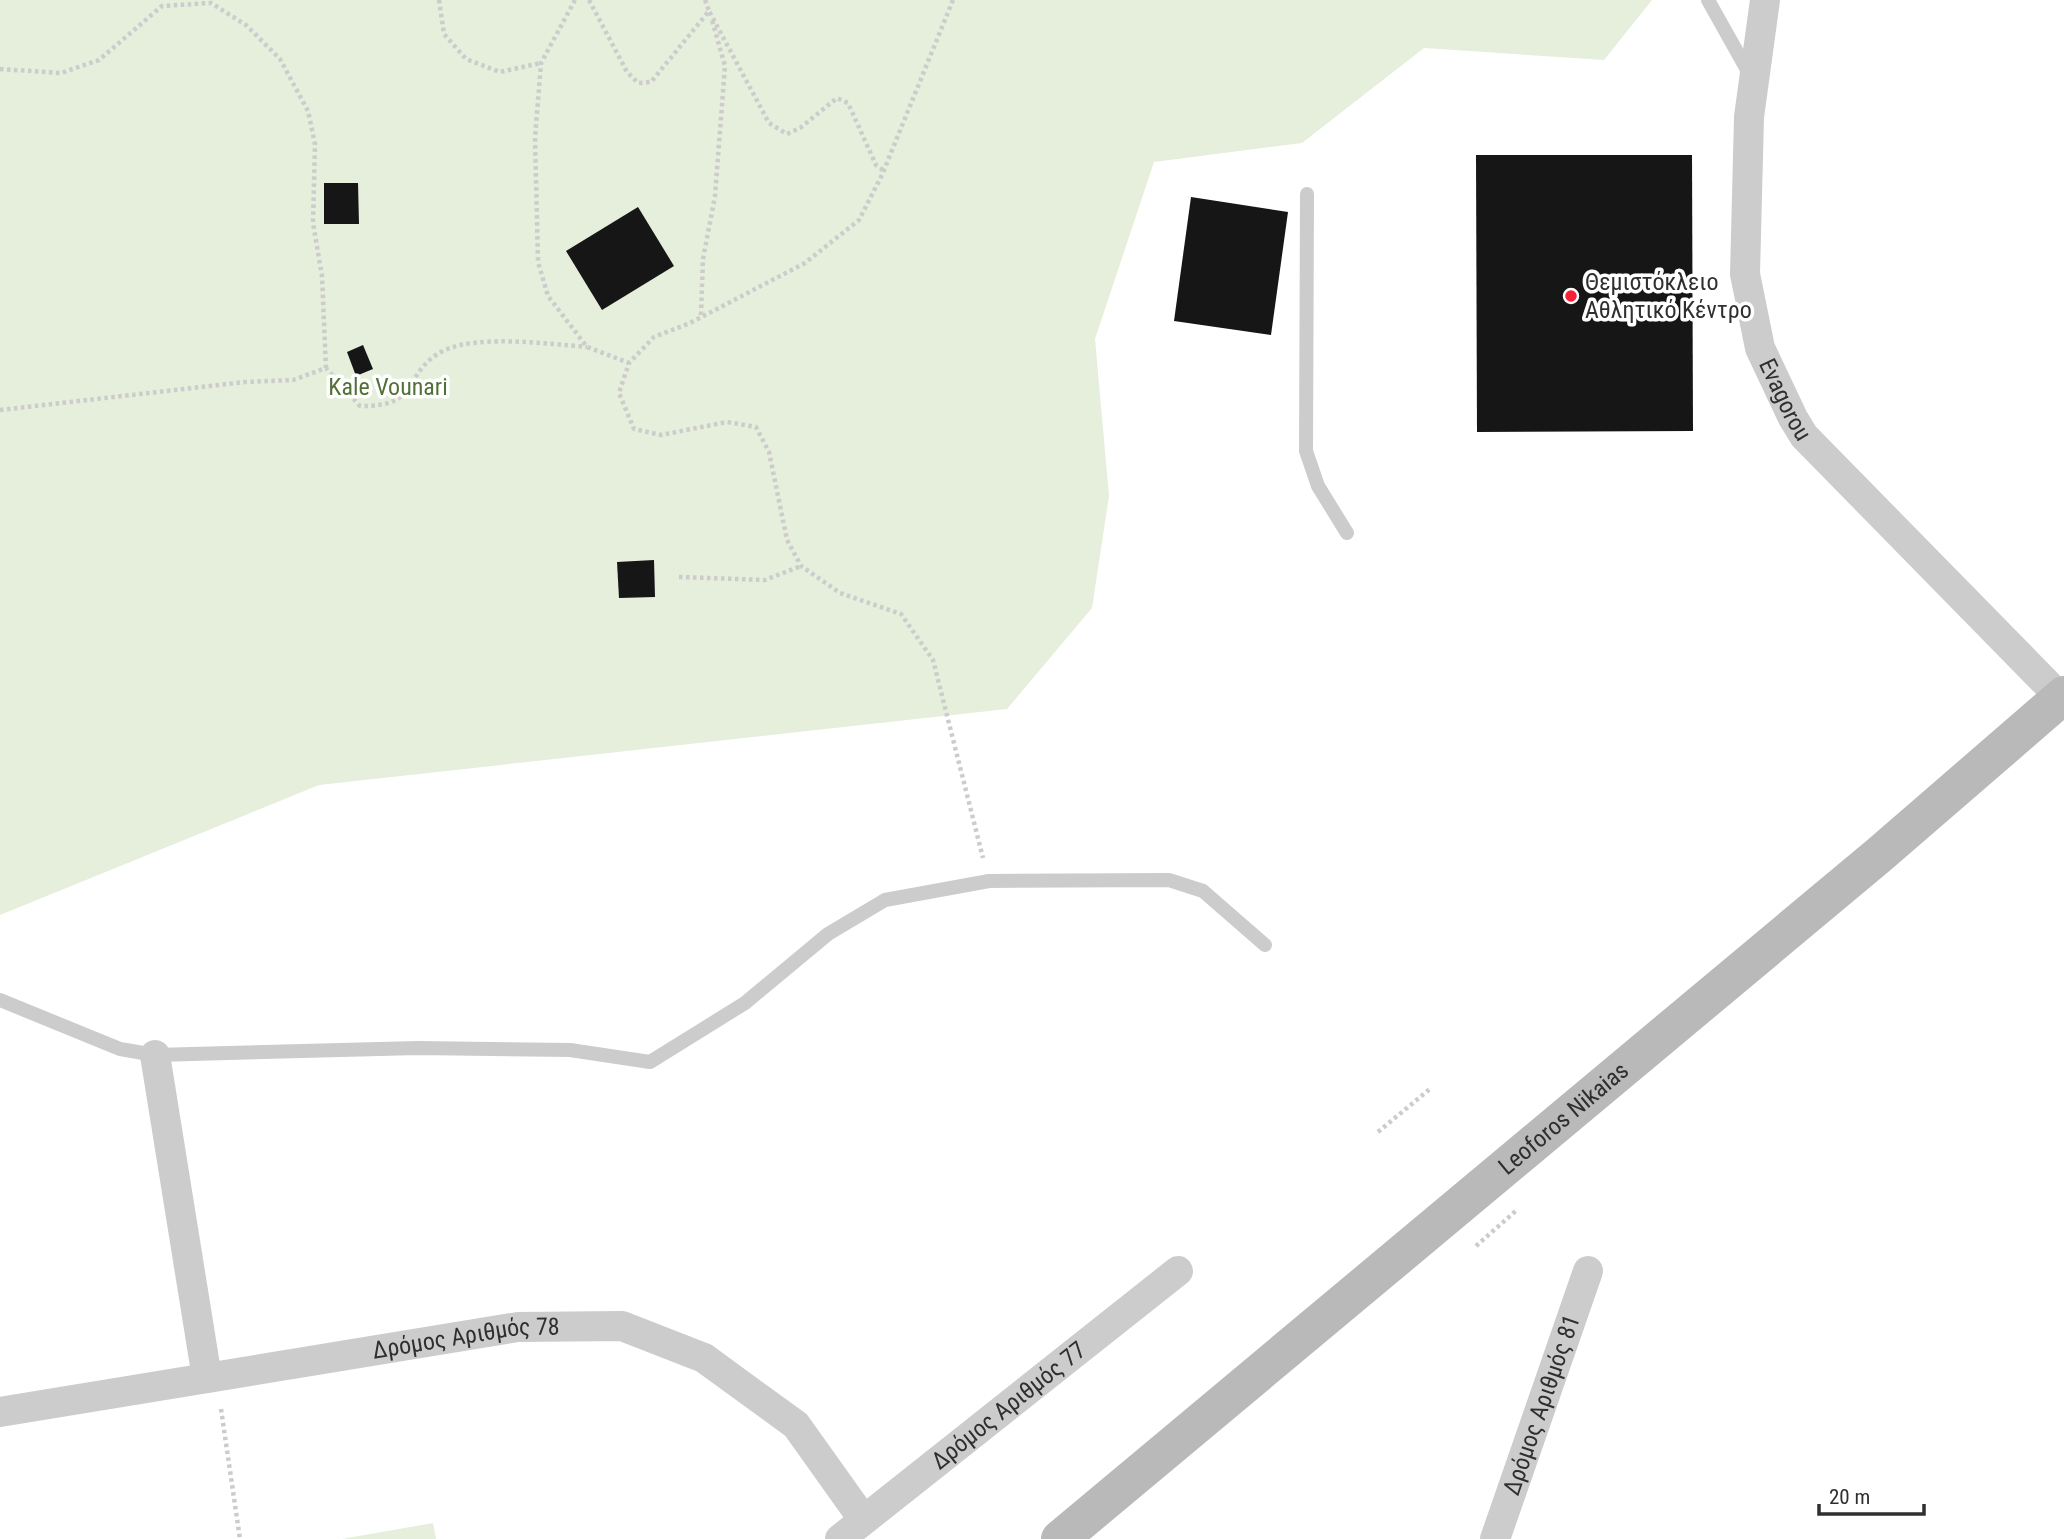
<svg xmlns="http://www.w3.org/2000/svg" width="2064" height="1539" font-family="'Roboto Condensed',sans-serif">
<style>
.green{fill:#e6eedc}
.building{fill:#161616}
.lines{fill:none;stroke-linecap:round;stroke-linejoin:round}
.path{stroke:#ccc;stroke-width:4.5;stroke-dasharray:3.5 3.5;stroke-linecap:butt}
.service{stroke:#ccc;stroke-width:14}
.minor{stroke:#ccc;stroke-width:30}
.secondary{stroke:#b9b9b9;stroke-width:38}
.poi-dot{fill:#f72135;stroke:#fff;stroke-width:2.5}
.labels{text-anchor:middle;stroke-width:7;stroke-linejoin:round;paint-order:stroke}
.poi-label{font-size:24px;fill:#2f2f2f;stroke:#fff;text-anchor:start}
.park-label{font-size:24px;fill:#537038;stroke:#fff}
.street-label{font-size:24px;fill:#2f2f2f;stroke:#fff}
</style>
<rect width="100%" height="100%" fill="#fff"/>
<g class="green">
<polygon points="0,0 1652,0 1604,60 1424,48 1302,143 1154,162 1095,339 1109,496 1092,608 1007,709 319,785 0,915"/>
<polygon points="433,1523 436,1539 342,1539"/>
</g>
<g class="building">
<polygon points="1476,155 1692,155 1693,431 1477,432"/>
<polygon points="324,183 358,183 359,224 324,224"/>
<polygon points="1191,197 1288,212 1271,335 1174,321"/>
<polygon points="638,207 674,266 602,310 566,251"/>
<polygon points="363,345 373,369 356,376 347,352"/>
<polygon points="654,560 655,597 619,598 617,562"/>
</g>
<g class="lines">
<g class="path">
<polyline points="439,0 444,34 466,59 500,72 541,63"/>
<polyline points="575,0 541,63 535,138 538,262 548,296 587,347 629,363"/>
<polyline points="589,0 627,72 638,83 651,82 709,11 769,123 787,134 800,128 837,98 848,103 876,165 884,171"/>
<polyline points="705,0 709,11"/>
<polyline points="953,0 882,175 859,220 805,263 690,323 654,337 629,363 619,393 634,429 661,435 727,422 756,427 769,452 787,540 801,566 840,593 901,614 933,660 983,858"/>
<polyline points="0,69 61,73 99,60 162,6 211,3 246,25 280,59 308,111 315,144 313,223 322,276 326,368"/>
<polyline points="701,315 703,259 715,196 725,66 712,20"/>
<path d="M 0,410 L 245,382 L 293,380 L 326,368 L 360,406 C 423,407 401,373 443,351 C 477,334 549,344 587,347"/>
<polyline points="679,577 765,580 801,566"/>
<polyline points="1378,1132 1431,1088"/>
<polyline points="1476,1246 1518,1209"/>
<polyline points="221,1409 240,1539"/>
</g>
<g class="service">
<polyline points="1708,0 1750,75"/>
<polyline points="1307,194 1306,451 1318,486 1347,533"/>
<polyline points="0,1000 120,1049 155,1055 418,1048 570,1050 650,1062 745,1003 828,934 885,900 989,881 1169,880 1203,891 1265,945"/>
</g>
<g class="minor">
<path id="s1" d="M 1765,0 L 1749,117 L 1745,274 L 1760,348 L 1793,418 L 1804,436 L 2061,698"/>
<polyline points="155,1055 207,1378"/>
<path id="s2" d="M 0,1412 L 518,1327 L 622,1326 L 704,1358 L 796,1425 L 863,1519"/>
<path id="s3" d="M 840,1539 L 1178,1271"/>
<path id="s4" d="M 1495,1539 L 1588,1271"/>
</g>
<path class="secondary" id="s5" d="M 1060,1539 L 1879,855 L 2064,695"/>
</g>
<circle class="poi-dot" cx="1571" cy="296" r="7"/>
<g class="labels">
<g class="poi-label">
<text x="1585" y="290">Θεμιστόκλειο<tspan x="1585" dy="28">Αθλητικό Κέντρο</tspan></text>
</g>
<g class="park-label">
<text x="388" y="395">Kale Vounari</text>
</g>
<g class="street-label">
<text dy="8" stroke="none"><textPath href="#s1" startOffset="408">Evagorou</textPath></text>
<text dy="8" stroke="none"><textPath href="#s5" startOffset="656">Leoforos Nikaias</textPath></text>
<text dy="8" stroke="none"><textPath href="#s2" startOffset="472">Δρόμος Αριθμός 78</textPath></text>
<text dy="8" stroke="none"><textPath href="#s3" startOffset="215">Δρόμος Αριθμός 77</textPath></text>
<text dy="8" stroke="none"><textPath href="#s4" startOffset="142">Δρόμος Αριθμός 81</textPath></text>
</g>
</g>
<path d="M1819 1504v10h105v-10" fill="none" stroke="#2f2f2f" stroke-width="3.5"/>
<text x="1829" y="1504" font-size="21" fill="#2f2f2f" stroke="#ffffff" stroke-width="5" paint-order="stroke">20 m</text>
</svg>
